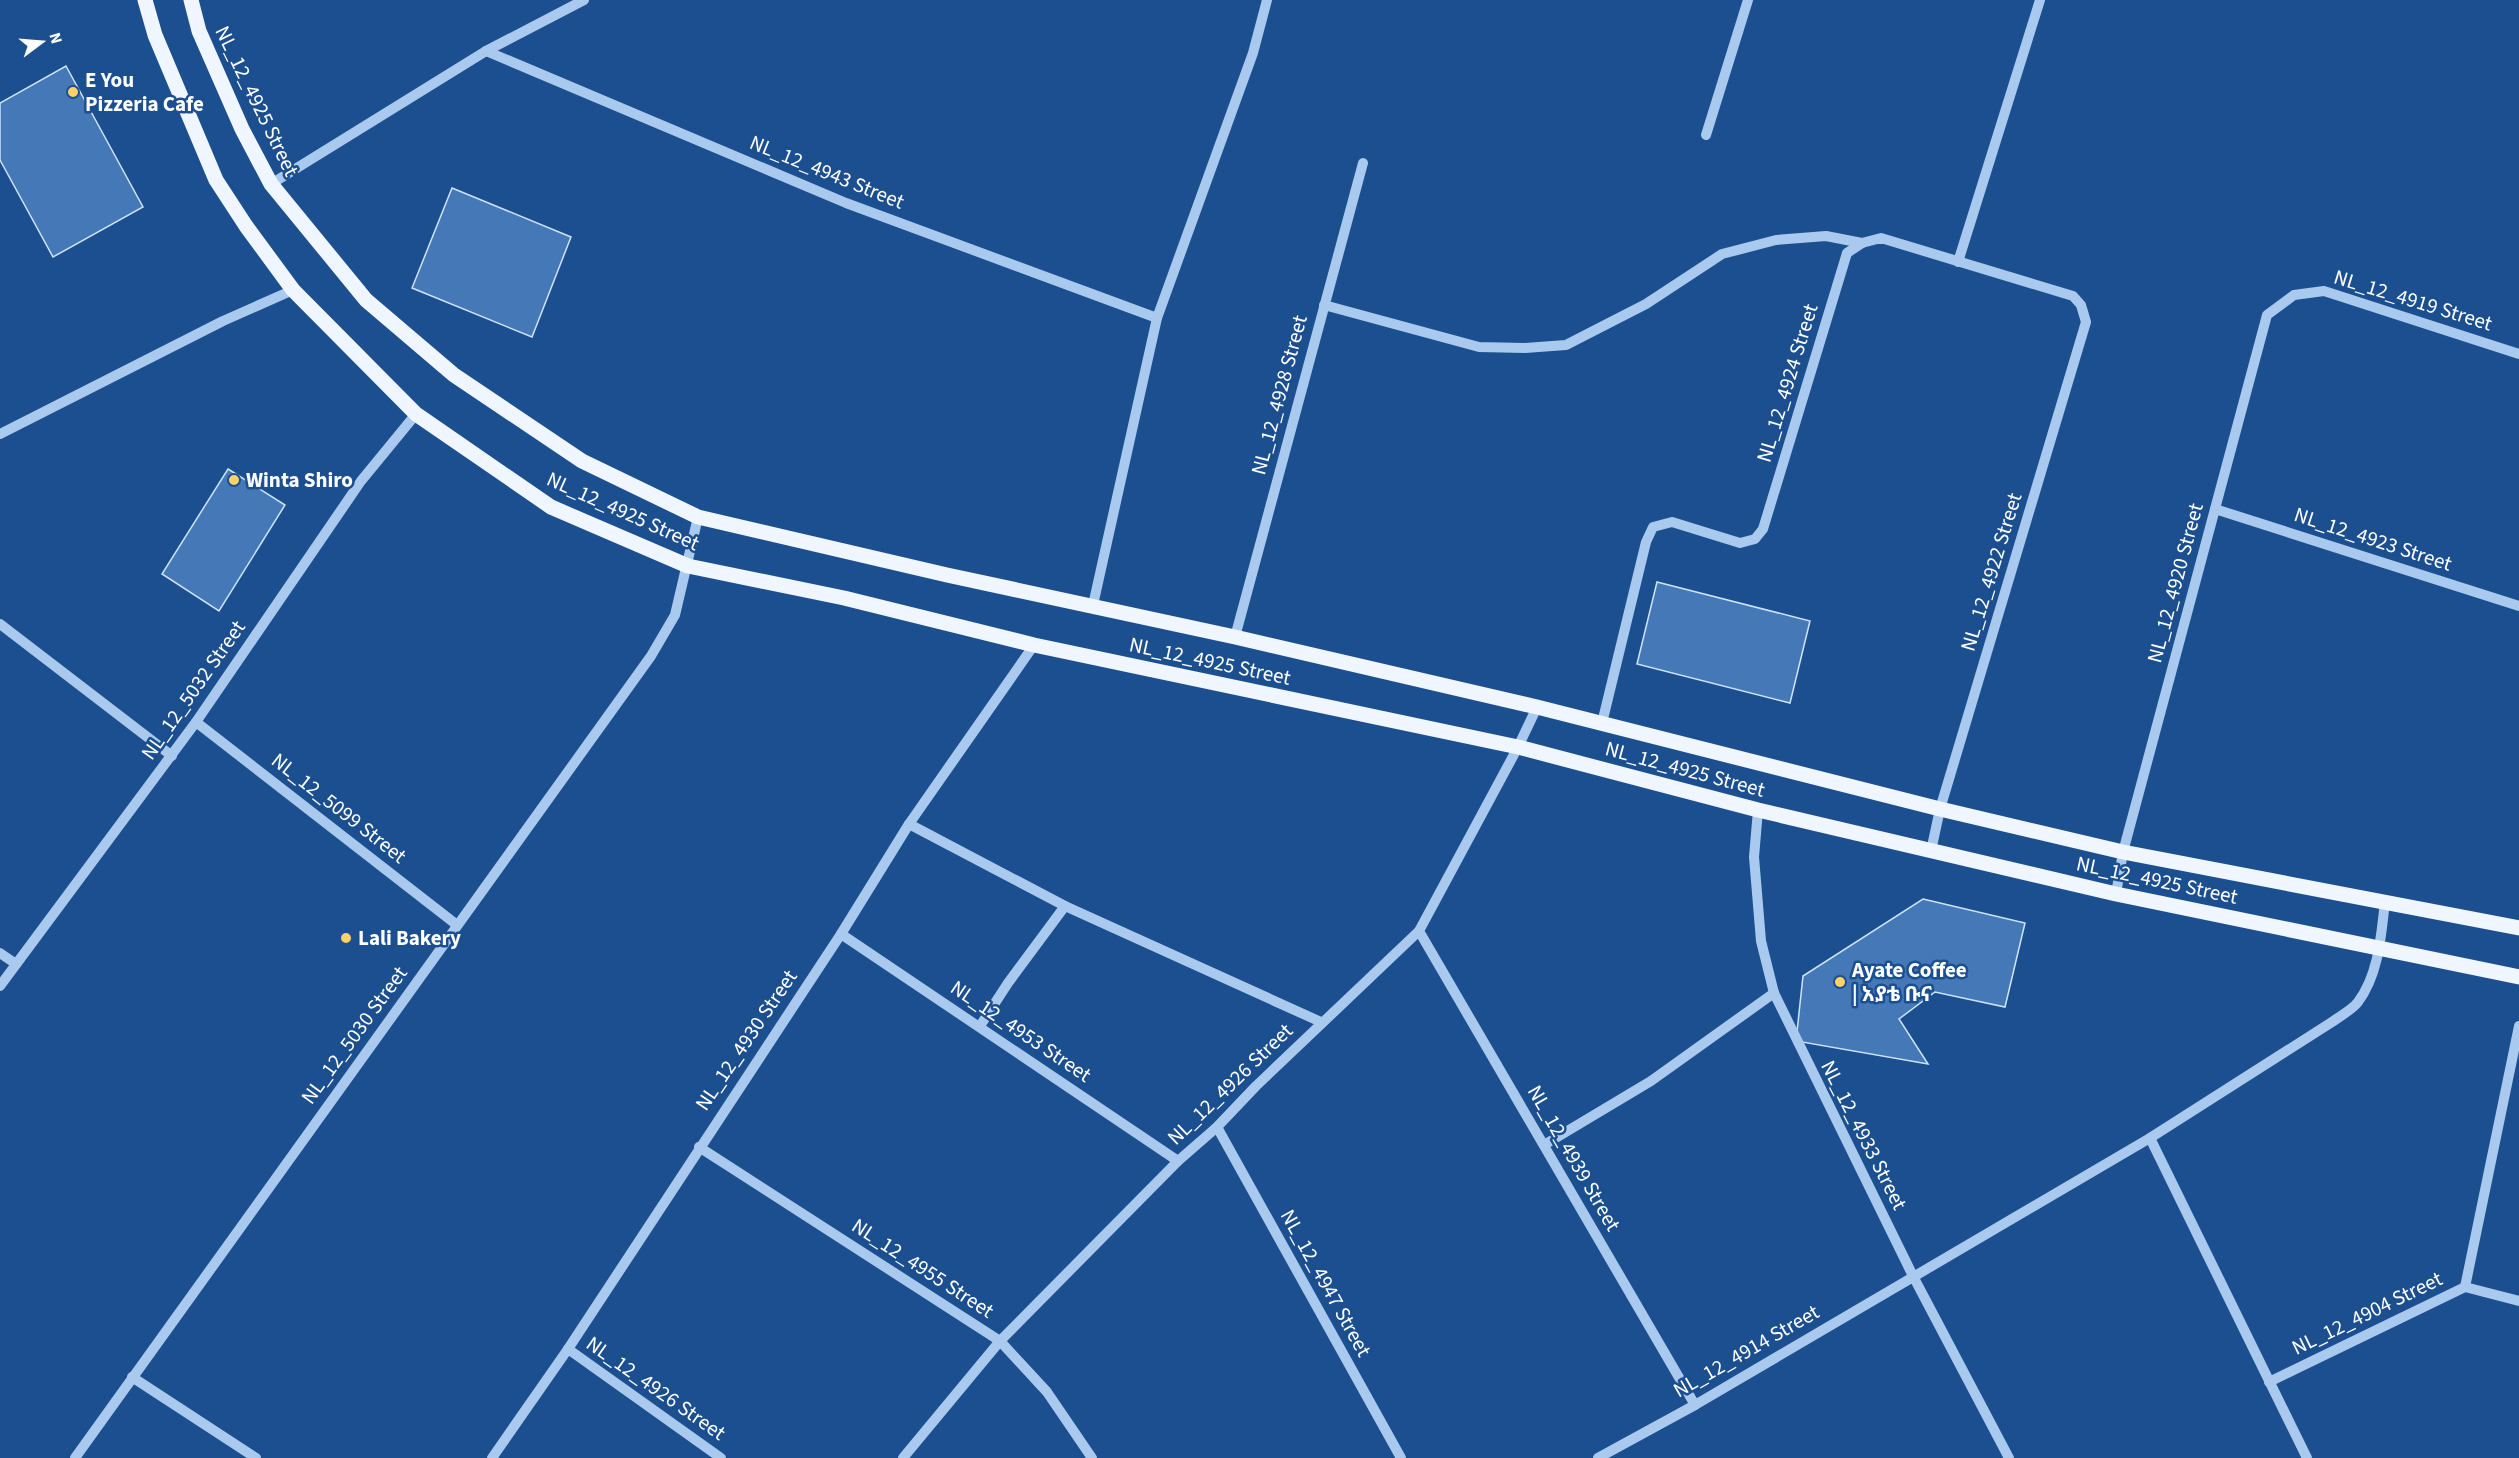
<svg xmlns="http://www.w3.org/2000/svg" width="2519" height="1458" font-family="'Source Sans 3','Noto Sans Ethiopic',sans-serif">
<style>
.building{fill:#4478b7;stroke:#cfe3fa;stroke-width:1.5}
.lines{fill:none;stroke-linecap:round;stroke-linejoin:round}
.minor{stroke:#a9c9ee;stroke-width:10}
.major{stroke:#f0f6ff;stroke-width:15}
.poi-dot{fill:#ffd166;stroke:#1b4f8f;stroke-width:2}
.labels{text-anchor:middle;stroke-width:5;stroke-linejoin:round;paint-order:stroke}
.poi-label{font-size:21px;font-weight:bold;fill:#fff;stroke:#1b4f8f;text-anchor:start}
.street-label{font-size:21px;fill:#fff;stroke:#1b4f8f}
</style>
<rect width="100%" height="100%" fill="#1b4f8f"/>
<g class="building">
<polygon points="66,66 143,207 53,257 0,160 0,103"/>
<polygon points="452,188 571,237 532,337 412,288"/>
<polygon points="228,469 285,505 219,611 162,574"/>
<polygon points="1657,582 1810,621 1790,703 1637,664"/>
<polygon points="1923,899 2025,923 2005,1007 1935,992 1899,1019 1928,1064 1796,1041 1803,976"/>
</g>
<g class="lines">
<g class="minor">
<polyline points="486,51 846,203 1157,318"/>
<polyline points="1706,135 1748,0"/>
<polyline points="271,184 486,51 584,0"/>
<polyline points="1958,262 2040,0"/>
<polyline points="1324,305 1479,347 1525,348 1566,345 1646,304 1722,254 1776,240 1826,236 1862,243 1881,238 2073,296 2081,305 2086,322 1940,809 1931,851"/>
<polyline points="0,434 223,321 293,290"/>
<polyline points="2215,509 2519,606"/>
<polyline points="1093,605 1157,318 1253,53 1267,0"/>
<polyline points="0,624 172,756"/>
<polyline points="1235,637 1363,163"/>
<polyline points="196,722 457,925"/>
<polyline points="1602,723 1646,542 1653,527 1672,522 1740,543 1755,539 1763,529 1847,253 1862,243"/>
<polyline points="1758,810 1754,857 1761,941 1774,993 1913,1276 2009,1458"/>
<polyline points="909,824 1065,906 1321,1022"/>
<polyline points="2116,894 2123,852 2267,315 2294,295 2324,291 2519,354"/>
<polyline points="1419,931 1695,1405"/>
<polyline points="841,934 1178,1161"/>
<polyline points="0,953 16,964"/>
<polyline points="0,986 196,722 361,481 416,414"/>
<polyline points="980,1026 1008,983 1065,906"/>
<polyline points="1217,1127 1401,1458"/>
<polyline points="2150,1138 2307,1458"/>
<polyline points="1544,1145 1651,1081 1774,993"/>
<polyline points="699,1147 1000,1341 1047,1392 1092,1458"/>
<polyline points="2465,1287 2519,1026"/>
<polyline points="568,1349 721,1458"/>
<polyline points="132,1377 256,1458"/>
<polyline points="2269,1382 2465,1287 2519,1301"/>
<polyline points="75,1458 651,656 675,615 698,517"/>
<polyline points="492,1458 568,1349 841,934 909,824 1034,645"/>
<polyline points="903,1458 1000,1341 1178,1161 1217,1127 1256,1086 1419,931 1518,747 1537,707"/>
<path d="M 1598,1458 L 1695,1405 L 2150,1138 L 2332,1022 C 2340,1016 2352,1010 2358,1002 C 2379,974 2381,935 2385,902"/>
</g>
<g class="major">
<polyline points="145,0 155,35 216,180 246,226 293,290 416,414 551,507 688,566 844,598 1034,645 1518,747 1758,810 2116,894 2519,977"/>
<polyline points="191,0 199,31 242,129 271,184 366,300 454,375 582,461 698,517 947,575 1235,637 1537,707 1940,809 2123,852 2519,928"/>
</g>
</g>
<g class="poi-dot">
<circle cx="73" cy="92" r="6"/>
<circle cx="234" cy="480" r="6"/>
<circle cx="346" cy="938" r="6"/>
<circle cx="1840" cy="982" r="6"/>
</g>
<g class="labels">
<g class="poi-label">
<text x="85" y="87">E You<tspan x="85" dy="24">Pizzeria Cafe</tspan></text>
<text x="246" y="487">Winta Shiro</text>
<text x="358" y="945">Lali Bakery</text>
<text x="1852" y="977">Ayate Coffee<tspan x="1852" dy="24">| አያቴ ቡና</tspan></text>
</g>
<g class="street-label">
<text transform="translate(257 101) rotate(64)" y="7">NL_12_4925 Street</text>
<text transform="translate(827 172) rotate(22)" y="7">NL_12_4943 Street</text>
<text transform="translate(2413 300) rotate(17)" y="7">NL_12_4919 Street</text>
<text transform="translate(1787 383) rotate(-73)" y="7">NL_12_4924 Street</text>
<text transform="translate(1279 395) rotate(-75)" y="7">NL_12_4928 Street</text>
<text transform="translate(623 511) rotate(24)" y="7">NL_12_4925 Street</text>
<text transform="translate(2373 539) rotate(18)" y="7">NL_12_4923 Street</text>
<text transform="translate(1991 572) rotate(-73)" y="7">NL_12_4922 Street</text>
<text transform="translate(2175 583) rotate(-75)" y="7">NL_12_4920 Street</text>
<text transform="translate(1210 661) rotate(12)" y="7">NL_12_4925 Street</text>
<text transform="translate(193 690) rotate(-55)" y="7">NL_12_5032 Street</text>
<text transform="translate(1685 769) rotate(15)" y="7">NL_12_4925 Street</text>
<text transform="translate(339 808) rotate(38)" y="7">NL_12_5099 Street</text>
<text transform="translate(2157 880) rotate(12)" y="7">NL_12_4925 Street</text>
<text transform="translate(1021 1031) rotate(34)" y="7">NL_12_4953 Street</text>
<text transform="translate(354 1035) rotate(-54)" y="7">NL_12_5030 Street</text>
<text transform="translate(746 1040) rotate(-56)" y="7">NL_12_4930 Street</text>
<text transform="translate(1230 1084) rotate(-44)" y="7">NL_12_4926 Street</text>
<text transform="translate(1864 1135) rotate(63)" y="7">NL_12_4933 Street</text>
<text transform="translate(1574 1158) rotate(60)" y="7">NL_12_4939 Street</text>
<text transform="translate(923 1268) rotate(33)" y="7">NL_12_4955 Street</text>
<text transform="translate(1326 1283) rotate(61)" y="7">NL_12_4947 Street</text>
<text transform="translate(2367 1313) rotate(-26)" y="7">NL_12_4904 Street</text>
<text transform="translate(1746 1351) rotate(-30)" y="7">NL_12_4914 Street</text>
<text transform="translate(656 1388) rotate(35)" y="7">NL_12_4926 Street</text>
</g>
</g>
<g transform="translate(42 42) rotate(74)" stroke="#1b4f8f" stroke-width="4.5" paint-order="stroke">
<path d="M0-4.5L10 22L0 15L-10 22Z" fill="#ffffff"/>
<text y="-9" font-size="16" font-weight="bold" text-anchor="middle" fill="#ffffff">N</text>
</g>
</svg>
